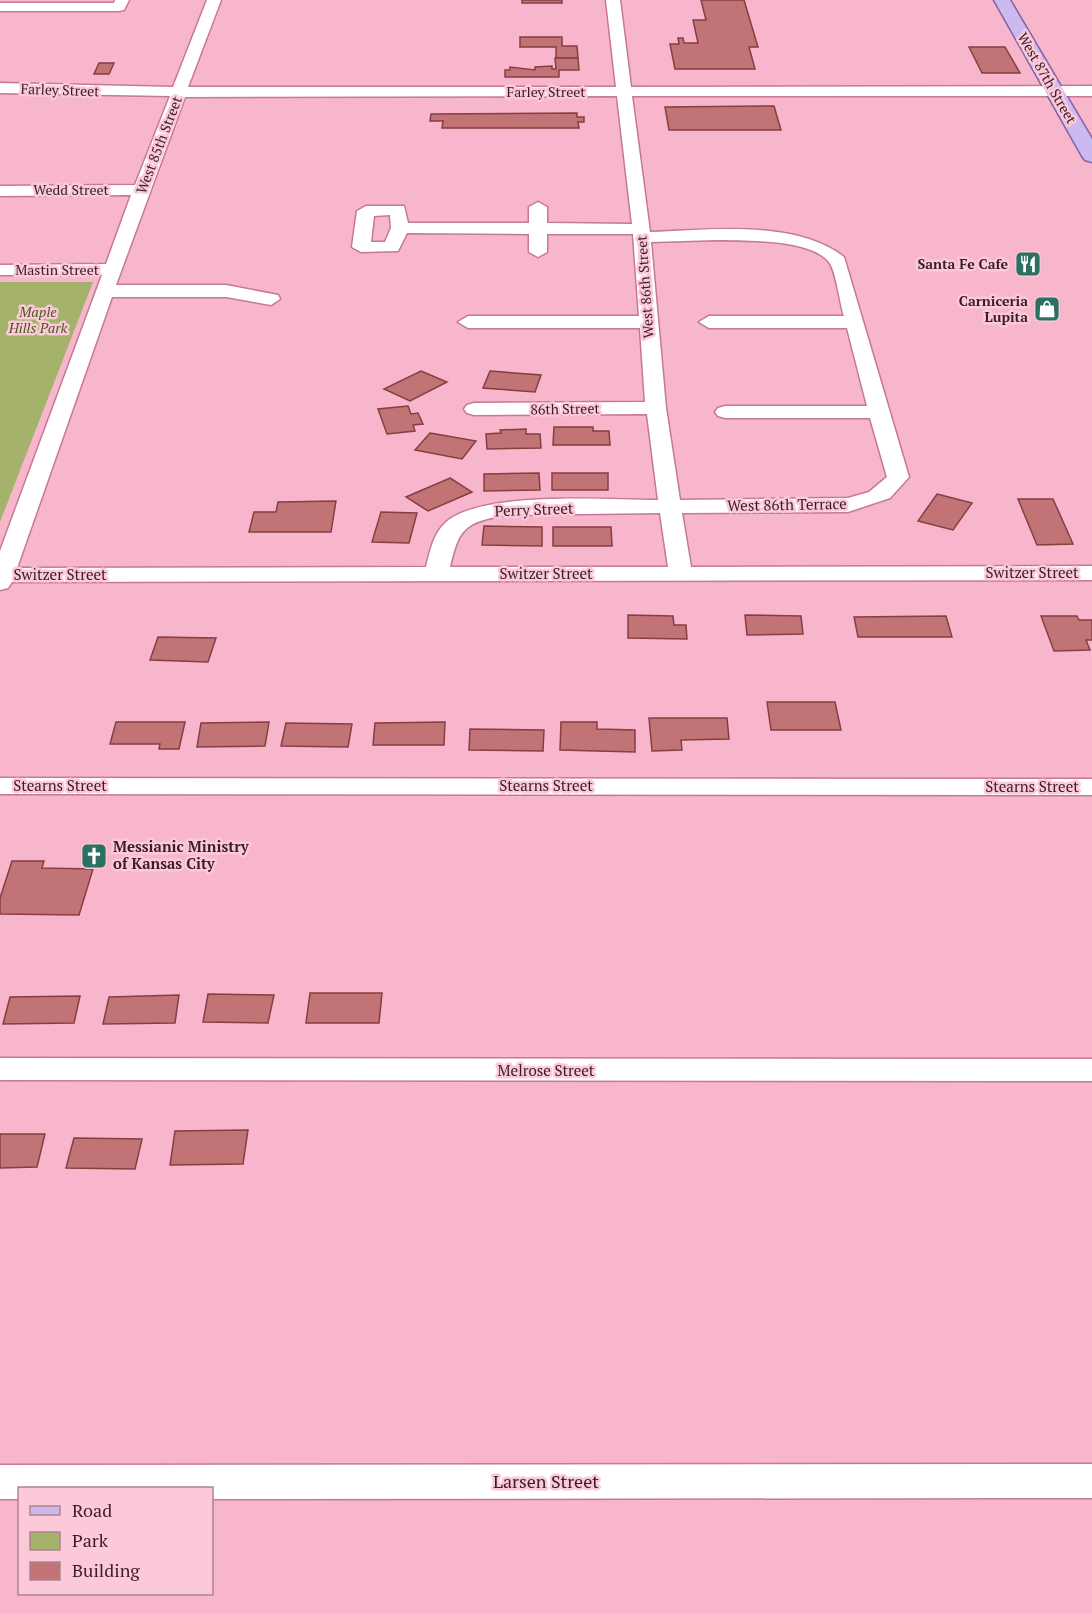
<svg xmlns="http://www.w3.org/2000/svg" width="1092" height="1613" font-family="'PT Serif',serif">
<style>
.green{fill:#a4b26b}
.building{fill:#c27376;stroke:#873e42;stroke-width:1.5}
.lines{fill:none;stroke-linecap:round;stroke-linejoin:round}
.minor-casing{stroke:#c57992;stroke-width:3}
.major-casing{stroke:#8264a3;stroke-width:3}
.minor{fill:#fff;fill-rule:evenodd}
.major{fill:#cbb9f0;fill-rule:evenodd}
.labels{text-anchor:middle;stroke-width:5;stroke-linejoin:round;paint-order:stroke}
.far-street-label{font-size:14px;fill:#3b1c27;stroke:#fbc9d8}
.far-poi-label{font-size:14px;font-weight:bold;fill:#3b1c27;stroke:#fbc9d8;text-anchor:end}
.far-park-label{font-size:14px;font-style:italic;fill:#4d581e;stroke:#fbc9d8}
.street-label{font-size:15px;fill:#3b1c27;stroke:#fbc9d8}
.poi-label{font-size:15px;font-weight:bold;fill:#3b1c27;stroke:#fbc9d8;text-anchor:start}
.near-street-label{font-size:18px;fill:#3b1c27;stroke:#fbc9d8}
</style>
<rect width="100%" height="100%" fill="#f7b6cb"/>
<polygon class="green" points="0,282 93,282 0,522"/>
<g class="building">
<rect x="522" y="0" width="40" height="3"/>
<polygon points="701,0 744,0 758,47 749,47 755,69 675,69 670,44 679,44 678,38 683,38 684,43 698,43 693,20 706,20"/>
<polygon points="520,37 562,37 562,46 577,46 578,58 556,58 556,47 520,47"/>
<polygon points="969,47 1005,47 1020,73 982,73"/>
<polygon points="555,58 578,58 579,70 559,70 559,77 505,77 505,70 510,70 510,67 535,70 535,67 552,66 552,69 556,69"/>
<polygon points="99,63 114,63 109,74 94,74"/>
<polygon points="774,106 781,130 669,130 665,107"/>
<polygon points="577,113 577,117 584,117 584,122 578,122 579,128 442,128 443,121 430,121 431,114"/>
<polygon points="421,371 447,382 410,401 384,389"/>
<polygon points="490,371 541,375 535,392 483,388"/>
<polygon points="408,406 411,414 418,413 423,424 413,425 415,431 387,434 378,409"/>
<polygon points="554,427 593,427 593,431 609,431 610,445 553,445"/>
<polygon points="526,429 526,434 540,434 541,448 487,449 486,434 501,433 500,430"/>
<polygon points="430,433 476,441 462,459 415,450"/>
<polygon points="539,473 540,490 484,491 484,474"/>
<rect x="552" y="473" width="56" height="17"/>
<polygon points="450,478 472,492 428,511 406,497"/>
<polygon points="937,494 972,503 953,530 918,521"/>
<polygon points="1018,499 1053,499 1073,544 1037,545"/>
<polygon points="336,501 331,532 249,532 254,512 276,512 278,502"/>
<polygon points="381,512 417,513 409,543 372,542"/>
<polygon points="484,526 542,527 542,546 482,545"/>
<polygon points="553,527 611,527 612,546 553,546"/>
<polygon points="628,615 673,616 674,625 686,625 687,639 628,638"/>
<polygon points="745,615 801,616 803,634 747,635"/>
<polygon points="946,616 952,637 858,637 854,617"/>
<polygon points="1041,616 1077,616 1079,620 1092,620 1092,640 1086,640 1090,650 1054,651"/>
<polygon points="158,637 216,638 208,662 150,660"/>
<polygon points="767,702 835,702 841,730 771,730"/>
<polygon points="649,718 727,718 729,739 681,740 682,750 652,751"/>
<polygon points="116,722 185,722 179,749 159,749 160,744 110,744"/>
<polygon points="269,722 265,746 197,747 201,723"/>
<polygon points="445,722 444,745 373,745 375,723"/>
<polygon points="561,722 597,722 597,729 635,730 635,752 560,750"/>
<polygon points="286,723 352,724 348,747 281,746"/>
<polygon points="470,729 544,730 543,751 469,750"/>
<polygon points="12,861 44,861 42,868 93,869 79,915 0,914 0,898"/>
<polygon points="310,993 382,993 379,1023 306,1023"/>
<polygon points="208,994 274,995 268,1023 203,1022"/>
<polygon points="179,995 175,1023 103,1024 109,997"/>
<polygon points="80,996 74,1023 3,1024 10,997"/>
<polygon points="248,1130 243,1164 170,1165 175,1131"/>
<polygon points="0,1134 45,1134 37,1167 0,1168"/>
<polygon points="74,1138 142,1139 135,1169 66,1168"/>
</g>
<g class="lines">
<defs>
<g id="minor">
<polygon points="115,0 129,0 124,10 119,11 0,11 0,3 114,3"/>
<path d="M 207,0 L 221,0 L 188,87 L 616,87 L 606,0 L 620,0 L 631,87 L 1092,86 L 1092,96 L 632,96 L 650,232 C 709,230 795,219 844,257 L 909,477 L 890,498 L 848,512 L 682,513 L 691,567 L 1092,566 L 1092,580 L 12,582 L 8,588 L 0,590 L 0,551 L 102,275 L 0,275 L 0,265 L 106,264 L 131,195 L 0,196 L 0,186 L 135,185 L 170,96 L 0,93 L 0,83 L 173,87 ZM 617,96 L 632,224 L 547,223 L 547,207 L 538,202 L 529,207 L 529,223 L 408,223 L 404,206 L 366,206 L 357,211 L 352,247 L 361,252 L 398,251 L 407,233 L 529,234 L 529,252 L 538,257 L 547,252 L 547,234 L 633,234 L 639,316 L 468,316 L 458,322 L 468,328 L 640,328 L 645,402 L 474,403 L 467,405 L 464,409 L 467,413 L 474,415 L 647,414 L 658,500 C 608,500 484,490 446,522 C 433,534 430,551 426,567 L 17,568 L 112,297 L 226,297 L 271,305 L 280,299 L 278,295 L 226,285 L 116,285 L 185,97 ZM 390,215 L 391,228 L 385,242 L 371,242 L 374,216 ZM 716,240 C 744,241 809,238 829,262 C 836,271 840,304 844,316 L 709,316 L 699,322 L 709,328 L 847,328 L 867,406 L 725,406 L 718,408 L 715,412 L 718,416 L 725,418 L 870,418 L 887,477 L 869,492 L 848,498 L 680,500 L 666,408 L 651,242 ZM 660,513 L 668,567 L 450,567 C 459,527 466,522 507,515 Z"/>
<polygon points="0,778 1092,779 1092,795 0,794"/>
<polygon points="0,1058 1092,1059 1092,1081 0,1080"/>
<polygon points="1092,1464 1092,1498 212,1499 212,1488 20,1488 20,1499 0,1499 0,1465"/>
</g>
<polygon id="major" points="994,0 1010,0 1092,139 1092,162 1085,160 1082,156"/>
</defs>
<use href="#minor" class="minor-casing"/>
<use href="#major" class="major-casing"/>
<use href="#minor" class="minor"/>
<use href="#major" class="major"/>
</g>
<defs>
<symbol id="restaurant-square" viewBox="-11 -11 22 22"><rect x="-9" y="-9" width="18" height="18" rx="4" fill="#2c7063" stroke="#fbc9d8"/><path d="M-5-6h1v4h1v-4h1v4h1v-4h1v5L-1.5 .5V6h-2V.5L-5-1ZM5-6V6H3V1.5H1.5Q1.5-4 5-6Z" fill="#fff"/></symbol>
<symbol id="shop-square" viewBox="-11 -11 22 22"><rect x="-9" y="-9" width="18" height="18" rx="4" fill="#2c7063" stroke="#fbc9d8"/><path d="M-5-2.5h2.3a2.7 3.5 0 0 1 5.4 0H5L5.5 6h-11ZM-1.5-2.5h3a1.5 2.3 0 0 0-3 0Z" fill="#fff"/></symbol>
<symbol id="church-square" viewBox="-11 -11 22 22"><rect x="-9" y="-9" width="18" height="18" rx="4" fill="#2c7063" stroke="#fbc9d8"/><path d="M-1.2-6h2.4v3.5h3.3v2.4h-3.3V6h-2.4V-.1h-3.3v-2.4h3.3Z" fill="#fff"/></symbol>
</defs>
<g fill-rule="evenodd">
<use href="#restaurant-square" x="1013" y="249" width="30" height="30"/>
<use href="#shop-square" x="1032" y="294" width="30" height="30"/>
<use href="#church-square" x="79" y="841" width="30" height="30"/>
</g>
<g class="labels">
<g class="far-street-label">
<text transform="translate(1047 78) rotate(60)" y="5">West 87th Street</text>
<text transform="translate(60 90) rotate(2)" y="5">Farley Street</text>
<text x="546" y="97">Farley Street</text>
<text transform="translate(159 145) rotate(-69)" y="5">West 85th Street</text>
<text x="71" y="195">Wedd Street</text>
<text x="57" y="275">Mastin Street</text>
<text transform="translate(645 287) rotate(-94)" y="5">West 86th Street</text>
<text transform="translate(565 409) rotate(-1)" y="5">86th Street</text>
</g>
<g class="far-poi-label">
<text x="1008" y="269">Santa Fe Cafe</text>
<text x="1028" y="306">Carniceria<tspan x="1028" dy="16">Lupita</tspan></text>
</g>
<g class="far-park-label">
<text x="38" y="317">Maple<tspan x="38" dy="16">Hills Park</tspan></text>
</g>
<g class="street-label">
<text transform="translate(787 505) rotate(-1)" y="5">West 86th Terrace</text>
<text transform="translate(534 510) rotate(-2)" y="5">Perry Street</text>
<text x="1032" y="578">Switzer Street</text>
<text x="546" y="579">Switzer Street</text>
<text x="60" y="580">Switzer Street</text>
<text x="60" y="791">Stearns Street</text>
<text x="546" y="791">Stearns Street</text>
<text x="1032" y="792">Stearns Street</text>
<text x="546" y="1076">Melrose Street</text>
</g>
<g class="poi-label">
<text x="113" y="852">Messianic Ministry<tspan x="113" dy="17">of Kansas City</tspan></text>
</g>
<g class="near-street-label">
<text x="546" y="1488">Larsen Street</text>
</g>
</g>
<rect x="18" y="1487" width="195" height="108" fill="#fbc9d8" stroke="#ae8491" stroke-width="1.5"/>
<rect x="30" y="1506" width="30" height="9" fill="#cbb9f0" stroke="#ae8491" stroke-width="1.5"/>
<text x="72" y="1517" font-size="18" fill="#3b1c27">Road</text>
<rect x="30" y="1532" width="30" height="18" fill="#a4b26b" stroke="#ae8491" stroke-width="1.5"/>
<text x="72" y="1547" font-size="18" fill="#3b1c27">Park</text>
<rect x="30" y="1562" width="30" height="18" fill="#c27376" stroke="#ae8491" stroke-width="1.5"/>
<text x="72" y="1577" font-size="18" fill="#3b1c27">Building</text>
</svg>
